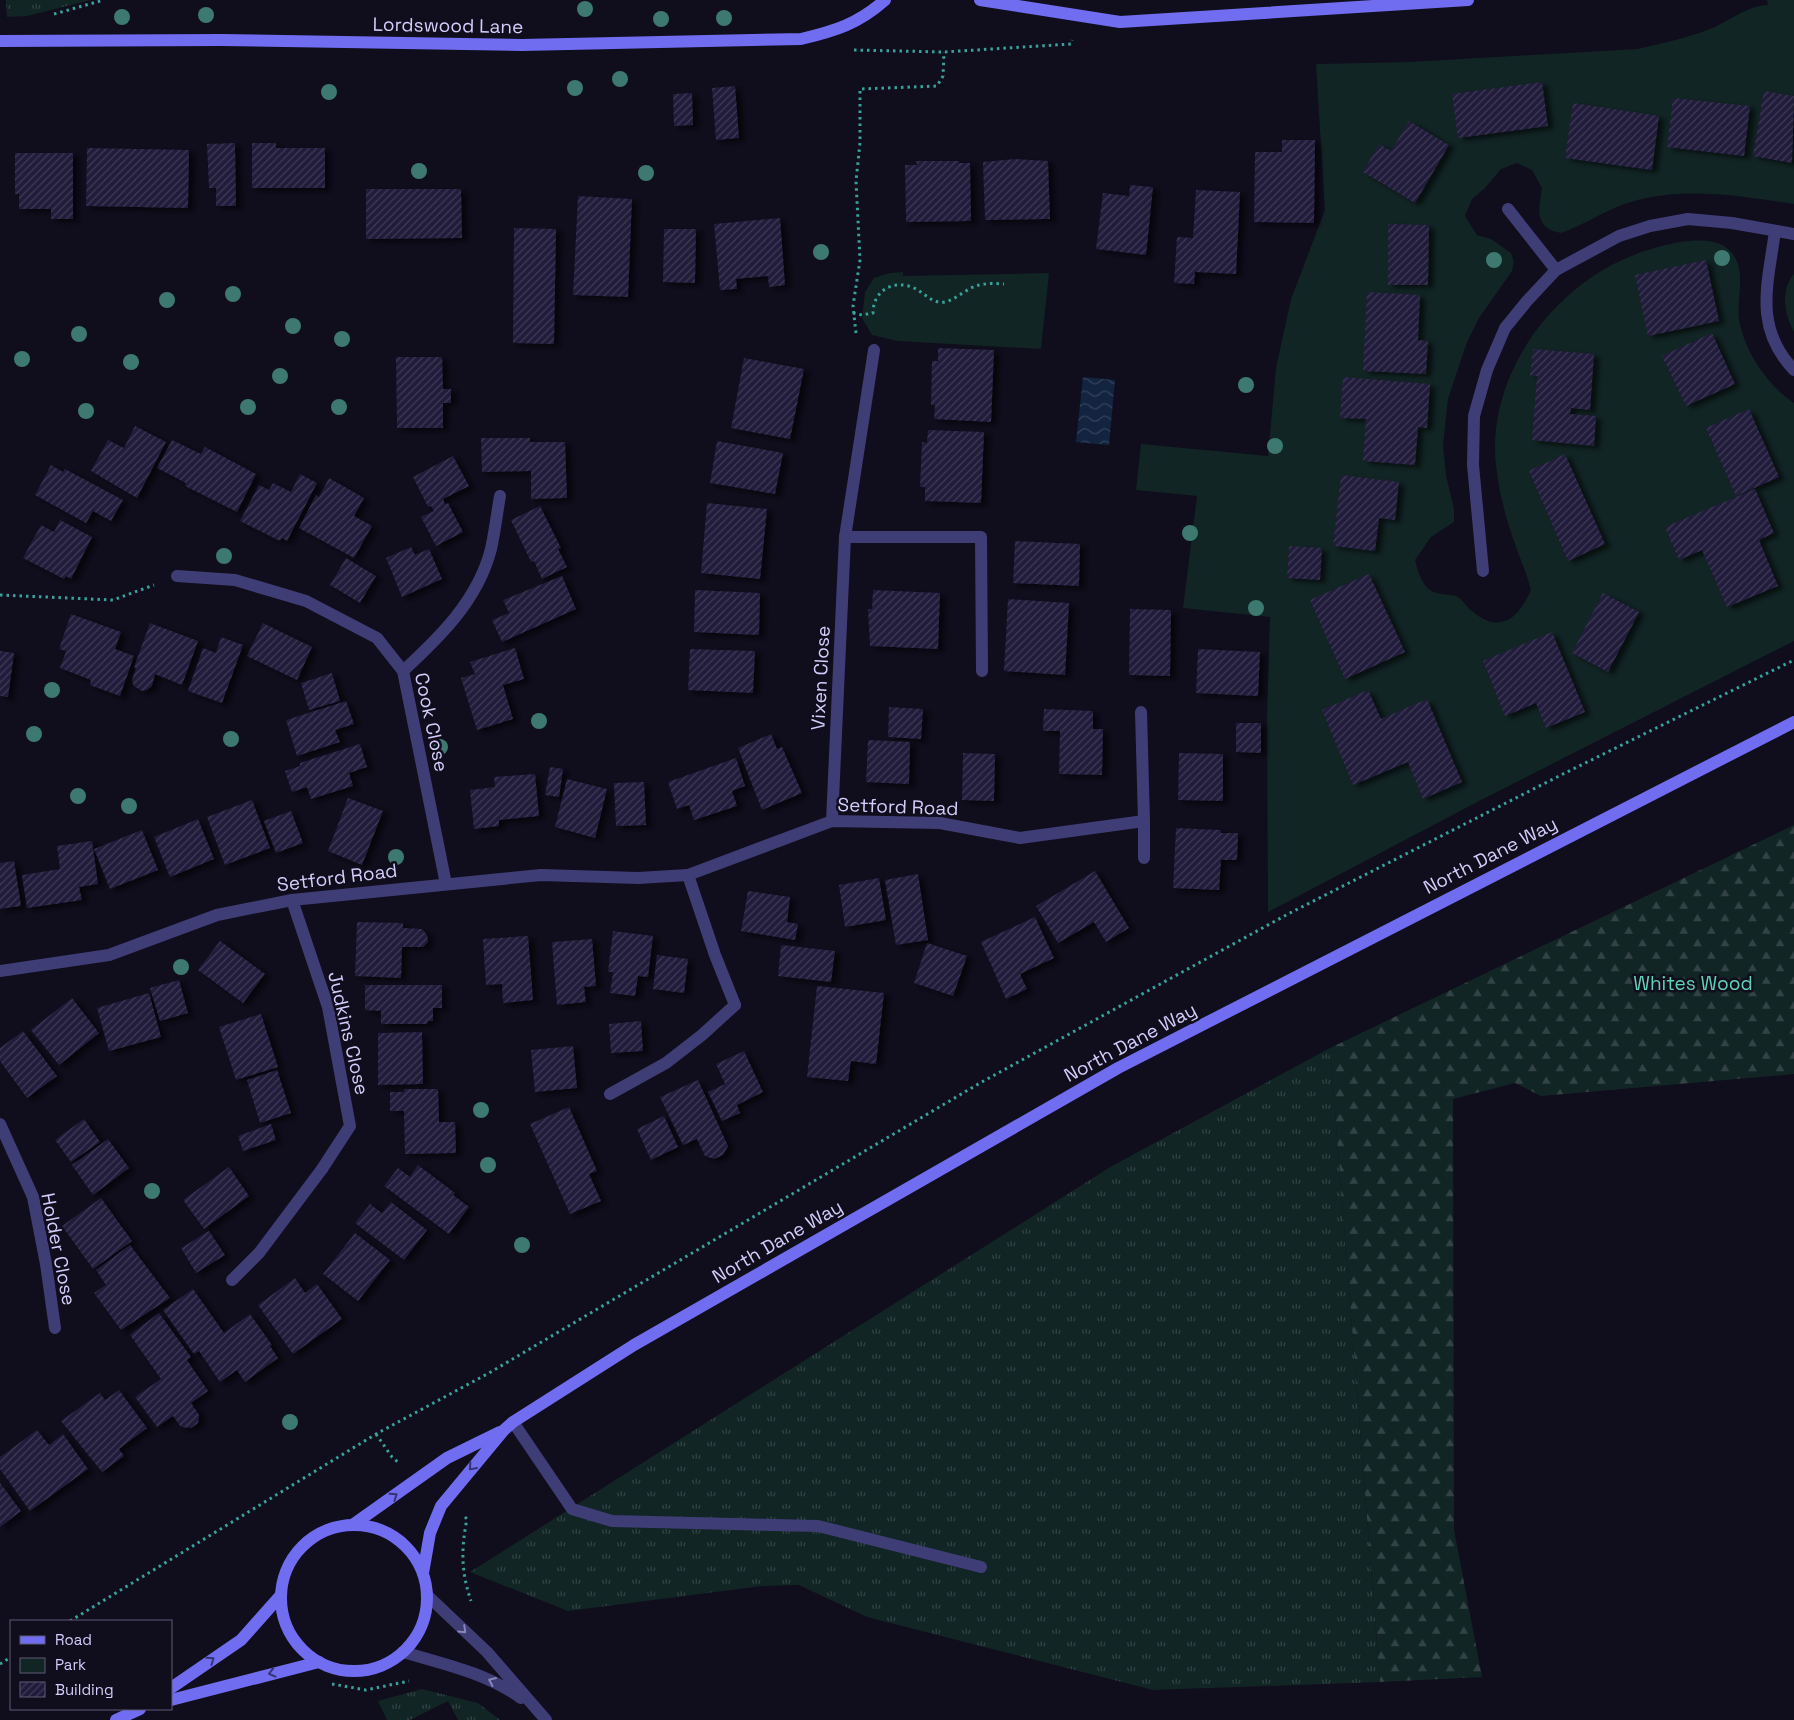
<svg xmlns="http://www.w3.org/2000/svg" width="1794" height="1720" font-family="'Space Grotesk',sans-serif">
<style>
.grass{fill:url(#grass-tufts)}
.forest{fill:url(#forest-firs)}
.green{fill:#112524}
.water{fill:url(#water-waves)}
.building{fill:url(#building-hatch);filter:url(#shadow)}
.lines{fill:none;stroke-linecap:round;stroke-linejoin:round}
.path{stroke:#38a39c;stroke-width:3;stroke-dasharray:2.5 4;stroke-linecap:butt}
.lane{stroke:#3f3d76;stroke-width:12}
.street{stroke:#3f3d76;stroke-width:12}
.secondary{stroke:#706df1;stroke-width:12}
.tree{fill:#3d7970}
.oneway{stroke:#363371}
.oneway2{stroke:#8885b8}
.labels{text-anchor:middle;stroke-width:5;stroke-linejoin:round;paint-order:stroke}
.street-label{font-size:19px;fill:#d2cdfa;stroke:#100d1c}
.park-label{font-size:19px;fill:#61d2b5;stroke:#100d1c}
</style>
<defs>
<pattern id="grass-tufts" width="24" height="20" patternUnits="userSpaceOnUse" patternTransform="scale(1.25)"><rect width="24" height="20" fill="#112524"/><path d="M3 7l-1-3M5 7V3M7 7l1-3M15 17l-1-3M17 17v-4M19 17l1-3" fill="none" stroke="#334345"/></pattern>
<pattern id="forest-firs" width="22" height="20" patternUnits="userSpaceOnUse" patternTransform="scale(1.25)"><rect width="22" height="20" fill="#112524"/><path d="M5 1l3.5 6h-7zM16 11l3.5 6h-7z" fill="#334345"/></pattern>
<pattern id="water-waves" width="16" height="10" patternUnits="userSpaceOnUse" patternTransform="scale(1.25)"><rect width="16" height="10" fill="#122440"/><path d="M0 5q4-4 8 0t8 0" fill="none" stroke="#34435c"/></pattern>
<pattern id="building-hatch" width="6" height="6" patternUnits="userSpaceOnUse" patternTransform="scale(1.25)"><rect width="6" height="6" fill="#211b3b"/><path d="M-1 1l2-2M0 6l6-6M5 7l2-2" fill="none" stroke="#403b58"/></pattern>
<filter id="shadow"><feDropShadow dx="5.5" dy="3" stdDeviation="2.5" flood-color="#0009"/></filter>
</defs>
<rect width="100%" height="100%" fill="#100d1c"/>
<g class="grass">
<polygon points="6,0 91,0 27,16 7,17"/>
<polygon points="1330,1048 1380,1682 1153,1690 867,1617 799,1585 762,1586 568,1611 470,1572 1112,1166"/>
<polygon points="422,1689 478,1703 500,1720 458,1720 448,1701 410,1720 387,1720 378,1701"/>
</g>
<polygon class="forest" points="1794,825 1794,1074 1541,1096 1515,1083 1453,1099 1454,1530 1482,1677 1380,1682 1330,1048"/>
<g class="green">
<path d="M 1767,0 L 1794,0 L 1794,204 C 1740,196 1684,186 1631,202 C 1606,209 1585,225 1561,233 C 1533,228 1539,209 1542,188 L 1532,170 L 1517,163 L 1501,169 L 1485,188 L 1472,199 L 1465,216 L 1477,235 L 1491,239 L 1511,253 L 1514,262 L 1512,271 L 1479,318 L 1467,342 L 1448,399 L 1443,445 L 1446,475 L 1454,509 L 1454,522 L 1431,537 L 1415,560 C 1418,572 1423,590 1437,593 C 1443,595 1451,594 1456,596 C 1463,599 1467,608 1473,612 C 1501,635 1519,617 1531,590 C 1527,574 1520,559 1515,544 C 1506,520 1499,492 1496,466 C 1486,375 1554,283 1639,253 C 1661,245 1707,232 1727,248 C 1749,266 1736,295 1739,319 C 1744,351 1768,386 1794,403 L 1794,641 L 1483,799 L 1268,912 L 1267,716 L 1270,617 L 1183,608 L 1197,496 L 1136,490 L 1141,444 L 1268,456 L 1276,368 L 1291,299 L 1325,210 L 1316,64 L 1409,62 L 1638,49 C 1662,43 1687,38 1710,29 C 1727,22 1751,4 1768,5 Z"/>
<polygon points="903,272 903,276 1049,273 1041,349 898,341 872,335 862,318 865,292 874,278 889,273"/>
<path d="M 1794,274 L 1794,332 C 1784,314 1780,290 1794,274 Z"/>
</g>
<polygon class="water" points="1083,377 1115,380 1109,445 1076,442"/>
<g class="building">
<polygon points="1542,82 1548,126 1458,138 1452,94"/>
<polygon points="735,86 739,138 716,140 712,88"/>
<polygon points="1764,91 1794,96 1792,163 1753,156"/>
<polygon points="692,93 693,125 674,126 673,94"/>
<polygon points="1673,98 1750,106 1744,156 1667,147"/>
<polygon points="1573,103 1659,116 1652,170 1565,158"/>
<polygon points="1409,121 1449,145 1415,203 1363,172 1379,144 1391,151"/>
<polygon points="1282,140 1315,140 1314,223 1254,222 1255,152 1282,152"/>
<polygon points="235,143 236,206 216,206 216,188 209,188 207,144"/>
<polygon points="252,143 276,143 276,148 325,148 325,188 252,188"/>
<polygon points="87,148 189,150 188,208 86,206"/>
<polygon points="15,153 73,153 73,219 51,219 51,209 19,209 19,194 15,194"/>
<polygon points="1015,159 1048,161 1050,219 985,220 983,162"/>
<polygon points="916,161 959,161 959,163 970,163 971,221 906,222 905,165 917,165"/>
<polygon points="1130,185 1153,187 1146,255 1096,249 1103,193 1129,196"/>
<polygon points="366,189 461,189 462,238 366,239"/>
<polygon points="1196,190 1240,192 1236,274 1195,272 1194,284 1174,283 1177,237 1193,238"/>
<polygon points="578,196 632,199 628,297 573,295"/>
<polygon points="780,218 785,285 769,287 768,276 736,279 737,289 720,290 714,224"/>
<polygon points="1388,224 1429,225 1428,285 1388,285"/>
<polygon points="514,228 556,229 554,344 513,343"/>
<polygon points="664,229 696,229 695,283 663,282"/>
<polygon points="1706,260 1719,321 1648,336 1635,275"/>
<polygon points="1367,292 1420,295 1418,340 1428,341 1426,374 1363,371"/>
<polygon points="1712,333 1735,384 1686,406 1662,356"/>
<polygon points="938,348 994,350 991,422 934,419 935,405 931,405 932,361 938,361"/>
<polygon points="1533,349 1594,354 1590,410 1571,408 1570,414 1596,416 1594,446 1532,440 1537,376 1530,376"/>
<polygon points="396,357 442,357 443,389 451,389 451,403 443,403 443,428 397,428"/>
<polygon points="744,358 804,369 790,439 731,428"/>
<polygon points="1343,377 1430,384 1427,428 1418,427 1415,465 1363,461 1366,419 1340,418"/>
<polygon points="1749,409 1779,477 1736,496 1706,428"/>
<polygon points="135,426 166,442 137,498 91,471 108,440 124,448"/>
<polygon points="928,430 984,432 981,503 925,501 925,487 920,487 921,465 922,442 927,443"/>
<polygon points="481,438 530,438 530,442 565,442 567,498 531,499 531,471 482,472"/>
<polygon points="172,440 201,454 205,447 256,474 237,512 185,486 186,483 157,468"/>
<polygon points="717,441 783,453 775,494 710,483"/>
<polygon points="1565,454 1605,544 1568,561 1529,471"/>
<polygon points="453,456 469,486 443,499 445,504 448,503 463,532 436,546 421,517 434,511 431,506 428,507 413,477"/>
<polygon points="51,465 63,472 65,469 123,500 111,521 93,511 86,523 35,495"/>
<polygon points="300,474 317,483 287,541 282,538 280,541 240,521 259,485 269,490 273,483 291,492"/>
<polygon points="1341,475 1399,482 1395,520 1379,518 1375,551 1333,546"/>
<polygon points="329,478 364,498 354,516 372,526 354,558 299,528 316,495 319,497"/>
<polygon points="1755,489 1774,533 1759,540 1778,586 1727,607 1702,550 1679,560 1665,527"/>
<polygon points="707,503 767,509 760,579 701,573"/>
<polygon points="540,506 561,548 558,549 567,567 542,579 534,561 531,562 511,520"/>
<polygon points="60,520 92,537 71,579 66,576 64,579 23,558 41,525 54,532"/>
<polygon points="1015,541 1080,544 1079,586 1013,583"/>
<polygon points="1289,546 1322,548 1320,580 1287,578"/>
<polygon points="411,547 415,555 429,549 442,579 402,597 386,558"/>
<polygon points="346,558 376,576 360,603 330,585"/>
<polygon points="1369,574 1405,652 1345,679 1310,600"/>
<polygon points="562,576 576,609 502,642 492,620 509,613 503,600"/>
<polygon points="695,590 760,593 759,635 694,632"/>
<polygon points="873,590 940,593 938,649 870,646 868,609 872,609"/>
<polygon points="1603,593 1639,612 1608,672 1572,653"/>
<polygon points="1008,599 1069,603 1065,675 1004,671"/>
<polygon points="1130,609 1171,610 1170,676 1129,675"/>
<polygon points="71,614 121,632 115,649 134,656 120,696 90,685 91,680 60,668 66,651 59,649"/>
<polygon points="150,623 198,641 182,685 155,674 152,686 147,690 142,691 134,686 132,680 136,668 134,667"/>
<polygon points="263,623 312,647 297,680 247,656"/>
<polygon points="1552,632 1585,712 1546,728 1536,703 1505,716 1483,661"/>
<polygon points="221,637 243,645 222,703 188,691 203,648 216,653"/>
<polygon points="515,648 524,679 503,685 513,719 477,730 461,678 475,674 470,662"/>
<polygon points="690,649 755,651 753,693 688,690"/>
<polygon points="1198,649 1260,652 1258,696 1196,693"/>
<polygon points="0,651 14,653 8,697 0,696"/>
<polygon points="332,673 340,701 309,710 301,683"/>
<polygon points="1368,690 1381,719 1427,699 1462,782 1423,799 1408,762 1353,785 1322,710"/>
<polygon points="346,701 354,724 335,730 340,742 297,756 286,720"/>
<polygon points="889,707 923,709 921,739 888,737"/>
<polygon points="1044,709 1093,711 1093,729 1103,729 1102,775 1059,774 1060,731 1043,731"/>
<polygon points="1236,723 1261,723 1261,753 1236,752"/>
<polygon points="771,734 777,749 782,747 802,793 762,810 738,748"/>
<polygon points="868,740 910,742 909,784 866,782"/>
<polygon points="360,744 367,767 349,773 353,786 311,799 307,787 292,792 285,771 300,766 300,763"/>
<polygon points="963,753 995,754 994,801 962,800"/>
<polygon points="1179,753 1223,754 1223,801 1178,800"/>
<polygon points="736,758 745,786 732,791 737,806 694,820 689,805 677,809 668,782"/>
<polygon points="550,767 563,769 559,797 545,795"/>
<polygon points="535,774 539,816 499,820 499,826 474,829 470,790 495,787 494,777"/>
<polygon points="567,779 607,789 595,838 555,827"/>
<polygon points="644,782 646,825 616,826 614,783"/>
<polygon points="348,798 383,811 362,865 328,851"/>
<polygon points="252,800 270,848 225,865 207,817"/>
<polygon points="291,811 303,843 276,853 264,821"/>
<polygon points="198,819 214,859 170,877 154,837"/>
<polygon points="1176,828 1221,830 1221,833 1238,833 1237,860 1221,860 1219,890 1173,888"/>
<polygon points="142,830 158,870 110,889 94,849"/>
<polygon points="92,841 98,884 79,887 82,900 27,908 22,875 60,869 57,846"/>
<polygon points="14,861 21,906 0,909 0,863"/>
<polygon points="1095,871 1129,928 1106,942 1094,922 1058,943 1036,906"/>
<polygon points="918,874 928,940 896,945 885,880"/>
<polygon points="879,878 886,920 845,927 839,885"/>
<polygon points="748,891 790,897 787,922 798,924 795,940 741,931"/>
<polygon points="1035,917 1054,958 1020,974 1027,989 1006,999 981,942"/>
<polygon points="357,922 403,923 403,928 422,929 427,935 428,942 423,947 402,947 401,978 355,976"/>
<polygon points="613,931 653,936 648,977 638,976 635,996 610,993 613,972 608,972"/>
<polygon points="528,936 533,1000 503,1003 502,984 486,985 483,939"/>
<polygon points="592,939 596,986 584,987 586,1002 557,1005 552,942"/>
<polygon points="220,941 265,974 243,1003 198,970"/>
<polygon points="927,943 967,956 953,996 914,983"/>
<polygon points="781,945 835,951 831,982 778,976"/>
<polygon points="657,955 688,959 684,993 653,989"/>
<polygon points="179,980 188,1013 160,1021 150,988"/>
<polygon points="365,985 442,985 442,1008 433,1008 433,1021 428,1021 427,1024 381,1024 381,1011 365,1010"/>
<polygon points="817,986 884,993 876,1064 851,1061 848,1081 807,1077"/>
<polygon points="149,993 161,1037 109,1051 97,1008"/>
<polygon points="72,998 99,1033 59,1065 31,1030"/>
<polygon points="261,1014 278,1067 236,1080 219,1027"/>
<polygon points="641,1021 643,1051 611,1053 609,1024"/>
<polygon points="23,1031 57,1076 27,1098 0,1061 0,1048"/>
<polygon points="422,1032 423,1084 378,1085 378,1033"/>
<polygon points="573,1046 577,1088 535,1092 531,1050"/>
<polygon points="744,1051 763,1092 737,1105 740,1113 722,1121 708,1092 725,1084 716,1064"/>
<polygon points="277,1070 291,1113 260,1123 247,1080"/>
<polygon points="698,1080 728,1146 723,1155 714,1159 705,1156 697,1139 683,1145 660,1097"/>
<polygon points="404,1089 438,1089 439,1122 455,1122 456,1153 405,1154 404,1111 390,1111 390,1092 404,1092"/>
<polygon points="569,1107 597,1171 589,1174 601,1201 570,1214 530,1124"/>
<polygon points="664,1116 678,1147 651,1160 637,1129"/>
<polygon points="84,1119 100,1142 71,1162 55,1140"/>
<polygon points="271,1124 276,1140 243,1151 238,1136"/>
<polygon points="108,1139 129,1168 93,1195 72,1165"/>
<polygon points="418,1165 455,1193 453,1195 469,1207 449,1234 384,1186 398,1168 410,1177"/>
<polygon points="229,1167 249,1196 204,1229 183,1200"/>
<polygon points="101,1198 132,1241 93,1269 62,1226"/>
<polygon points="391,1202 427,1230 404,1260 355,1223 370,1204 382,1213"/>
<polygon points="209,1231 225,1255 196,1273 181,1248"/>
<polygon points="355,1233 390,1260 358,1301 323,1274"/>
<polygon points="130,1245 170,1298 121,1330 94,1293 106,1285 96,1270"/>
<polygon points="295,1278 305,1293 317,1284 342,1319 293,1354 258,1305"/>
<polygon points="193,1289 224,1333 250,1314 272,1345 270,1346 278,1358 245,1382 237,1370 220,1382 199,1351 194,1354 163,1310"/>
<polygon points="159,1313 191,1357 187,1360 208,1391 191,1403 199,1415 198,1423 191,1428 181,1427 173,1416 157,1427 135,1397 161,1379 130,1335"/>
<polygon points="119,1390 147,1428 119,1449 124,1456 102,1472 61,1421 100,1393 105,1400"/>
<polygon points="37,1430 49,1445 63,1434 88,1469 30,1511 0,1469 0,1457"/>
<polygon points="0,1483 21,1511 0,1527"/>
</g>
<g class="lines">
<g class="path">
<polyline points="54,14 104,0"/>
<polyline points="854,50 944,52 1071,44 1072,40"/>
<path d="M 853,313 L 862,315 L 873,313 C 873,290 894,279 914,288 C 925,293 932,304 945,302 C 953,300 959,295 966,291 C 977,283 990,283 1004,284"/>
<polyline points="856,333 853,306 860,260 856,181 860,143 860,89 937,86 943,76 944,52"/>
<polyline points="0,595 113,600 154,585"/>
<polyline points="376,1434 392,1457 399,1463"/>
<path d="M 465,1517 L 467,1519 C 461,1548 461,1572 471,1601"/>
<polyline points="70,1621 376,1434 489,1373 980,1083 1288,914 1563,774 1794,660"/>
<polyline points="0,1664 11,1657"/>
<polyline points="332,1684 366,1690 409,1681"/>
</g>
<g class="lane">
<path d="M 403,671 C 440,637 478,600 491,549 C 495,531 497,513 500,496"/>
<polyline points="610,1094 666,1063 702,1035 735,1005"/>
<polyline points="232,1280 259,1253 322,1169"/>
<polyline points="513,1422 572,1509 612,1521 818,1526 981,1567"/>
</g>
<g class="street">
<polyline points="1508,209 1556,270"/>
<path d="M 1775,231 C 1768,284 1753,327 1794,370"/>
<polyline points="845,537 981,537 982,671"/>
<polyline points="1483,571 1473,465 1474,416 1487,370 1505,328 1527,301 1556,270 1619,236 1650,226 1688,219 1732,223 1794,234"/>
<polyline points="177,576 235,580 306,601 377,638 403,671 446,884"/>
<polyline points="832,821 845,537 874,350"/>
<polyline points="1144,858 1144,821"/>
<polyline points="688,875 715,955 735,1005"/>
<polyline points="292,900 328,1007 350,1126 322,1169"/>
<polyline points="0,971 109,955 217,915 292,900 541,875 638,878 688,875 832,821 940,823 1020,838 1144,821 1141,712"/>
<polyline points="0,1124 33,1197 46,1264 55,1328"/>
<polyline points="428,1596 487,1652 546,1720"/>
<path d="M 403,1652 C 444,1664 486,1673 521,1698"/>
</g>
<g class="secondary">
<polyline points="980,0 1120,22 1468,0"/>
<path d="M 0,41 L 221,40 L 522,45 L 801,39 C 835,31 858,24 885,0"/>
<polyline points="354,1524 447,1458 500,1432"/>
<circle cx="354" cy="1598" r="73"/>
<polyline points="423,1573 430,1533 441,1506 504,1430 513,1422 634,1345 1118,1068 1794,722"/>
<polyline points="171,1688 241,1640 281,1595"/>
<polyline points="171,1700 319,1662"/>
<polyline points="116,1720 140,1709"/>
</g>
</g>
<g class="tree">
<circle cx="585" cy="9" r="8"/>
<circle cx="206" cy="15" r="8"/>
<circle cx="122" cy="17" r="8"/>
<circle cx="724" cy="18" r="8"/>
<circle cx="661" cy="19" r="8"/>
<circle cx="620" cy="79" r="8"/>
<circle cx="575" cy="88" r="8"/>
<circle cx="329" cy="92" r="8"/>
<circle cx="419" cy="171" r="8"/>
<circle cx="646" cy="173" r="8"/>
<circle cx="821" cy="252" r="8"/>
<circle cx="1722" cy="258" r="8"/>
<circle cx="1494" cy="260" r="8"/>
<circle cx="233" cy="294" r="8"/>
<circle cx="167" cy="300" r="8"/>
<circle cx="293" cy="326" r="8"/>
<circle cx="79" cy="334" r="8"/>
<circle cx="342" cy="339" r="8"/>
<circle cx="22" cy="359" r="8"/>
<circle cx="131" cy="362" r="8"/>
<circle cx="280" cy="376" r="8"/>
<circle cx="1246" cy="385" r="8"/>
<circle cx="248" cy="407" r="8"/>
<circle cx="339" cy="407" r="8"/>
<circle cx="86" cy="411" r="8"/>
<circle cx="1275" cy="446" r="8"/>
<circle cx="1190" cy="533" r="8"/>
<circle cx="224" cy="556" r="8"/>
<circle cx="1256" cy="608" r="8"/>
<circle cx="52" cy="690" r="8"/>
<circle cx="539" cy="721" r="8"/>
<circle cx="34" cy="734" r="8"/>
<circle cx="231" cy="739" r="8"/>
<circle cx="440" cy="747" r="8"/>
<circle cx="78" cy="796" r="8"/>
<circle cx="129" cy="806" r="8"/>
<circle cx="396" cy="857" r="8"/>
<circle cx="181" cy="967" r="8"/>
<circle cx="481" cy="1110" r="8"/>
<circle cx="488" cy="1165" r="8"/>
<circle cx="152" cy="1191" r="8"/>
<circle cx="522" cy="1245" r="8"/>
<circle cx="290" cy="1422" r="8"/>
</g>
<defs><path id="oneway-chevron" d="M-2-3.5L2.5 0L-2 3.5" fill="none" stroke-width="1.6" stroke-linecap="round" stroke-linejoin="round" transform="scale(1.25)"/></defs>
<g class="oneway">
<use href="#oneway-chevron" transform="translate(472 1467) rotate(131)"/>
<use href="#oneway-chevron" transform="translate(394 1496) rotate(-35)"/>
<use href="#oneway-chevron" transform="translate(211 1660) rotate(-35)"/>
<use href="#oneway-chevron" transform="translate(272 1673) rotate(166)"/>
</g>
<g class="oneway2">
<use href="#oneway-chevron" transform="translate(463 1630) rotate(44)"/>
<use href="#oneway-chevron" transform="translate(492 1681) rotate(-156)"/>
</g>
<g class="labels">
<g class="street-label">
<text transform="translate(448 25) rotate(1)" y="7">Lordswood Lane</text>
<text transform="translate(820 678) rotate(-87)" y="7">Vixen Close</text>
<text transform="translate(432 722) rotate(78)" y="7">Cook Close</text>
<text transform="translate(898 806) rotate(2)" y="7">Setford Road</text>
<text transform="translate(1490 855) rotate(-27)" y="7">North Dane Way</text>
<text transform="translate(337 877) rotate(-7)" y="7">Setford Road</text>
<text transform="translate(349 1033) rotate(77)" y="7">Judkins Close</text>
<text transform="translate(1130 1042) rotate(-28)" y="7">North Dane Way</text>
<text transform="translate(777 1241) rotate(-30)" y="7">North Dane Way</text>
<text transform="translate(59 1249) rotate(79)" y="7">Holder Close</text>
</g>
<g class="park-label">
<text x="1693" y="990">Whites Wood</text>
</g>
</g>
<rect x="10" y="1620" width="162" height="90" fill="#100d1c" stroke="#5e5a75"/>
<rect x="20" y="1636" width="25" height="8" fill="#706df1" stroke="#5e5a75"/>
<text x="55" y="1645" font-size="15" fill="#d2cdfa">Road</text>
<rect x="20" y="1658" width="25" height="15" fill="#112524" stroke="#5e5a75"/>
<text x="55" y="1670" font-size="15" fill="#d2cdfa">Park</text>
<rect x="20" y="1682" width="25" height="15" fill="url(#building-hatch)" stroke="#5e5a75"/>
<text x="55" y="1695" font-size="15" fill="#d2cdfa">Building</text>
</svg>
